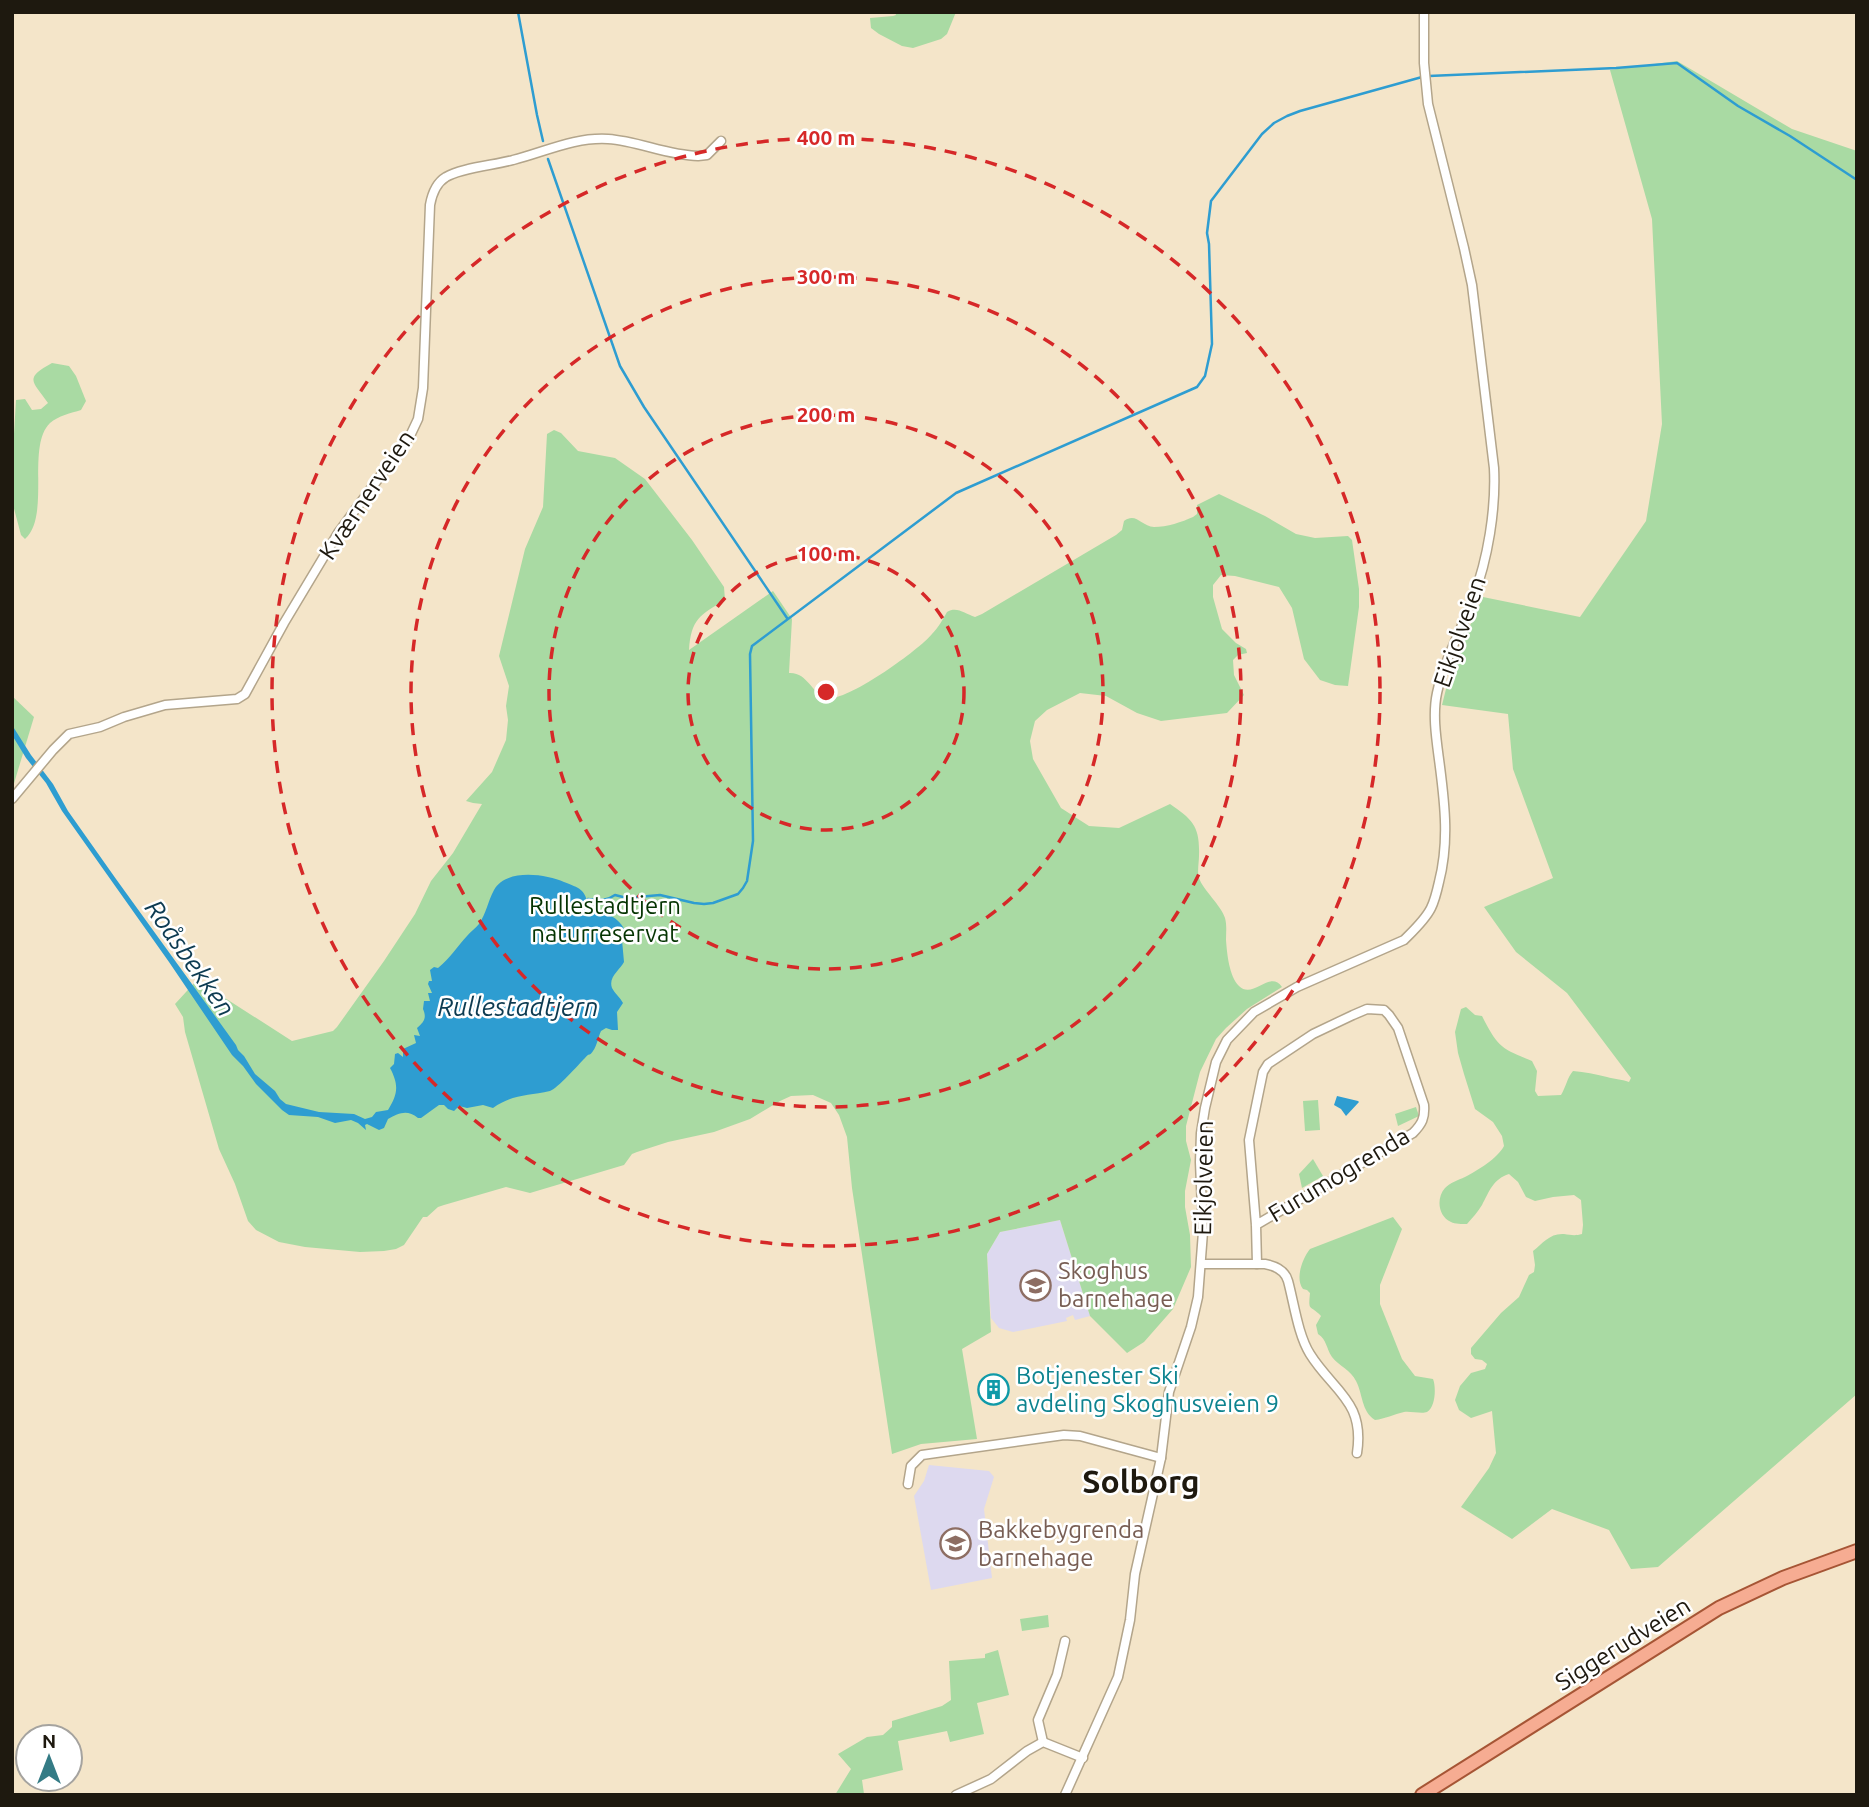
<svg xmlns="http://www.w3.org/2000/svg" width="1869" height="1807" font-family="Ubuntu,sans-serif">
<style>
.education{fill:#ddd9ef}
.green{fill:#a9daa3}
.water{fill:#2e9dd1}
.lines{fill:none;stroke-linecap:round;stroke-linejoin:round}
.stream{stroke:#2e9dd1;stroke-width:2.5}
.street-casing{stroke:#b3a58b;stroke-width:11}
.primary-casing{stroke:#a65535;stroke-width:16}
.street{stroke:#fff;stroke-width:8}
.primary{stroke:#f6ac92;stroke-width:12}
.ring{fill:none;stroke:#d62828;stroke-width:3.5;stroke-dasharray:12 9}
.labels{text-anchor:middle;stroke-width:5;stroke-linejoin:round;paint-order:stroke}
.street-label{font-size:24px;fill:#1e190f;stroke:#fff}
.park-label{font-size:24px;fill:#053402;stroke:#fff}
.education-label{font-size:24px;fill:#785e54;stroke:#fff;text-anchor:start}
.culture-label{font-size:24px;fill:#0d838f;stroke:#fff;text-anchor:start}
.water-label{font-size:26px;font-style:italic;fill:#0d3b51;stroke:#fff}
.district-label{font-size:32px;font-weight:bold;fill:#1e190f;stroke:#fff}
.centre{fill:#d62828;stroke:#fff;stroke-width:3.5}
.ring-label{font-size:21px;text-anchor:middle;font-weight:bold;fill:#d62828;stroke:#fff;stroke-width:5;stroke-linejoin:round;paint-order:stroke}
</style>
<rect width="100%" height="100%" fill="#f4e5c9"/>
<g class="education">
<polygon points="1060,1220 1090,1316 1075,1320 1073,1315 1066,1318 1067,1321 1013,1332 999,1328 991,1318 987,1254 1000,1232"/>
<polygon points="929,1465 989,1471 994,1477 984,1509 992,1578 931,1590 914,1496 924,1481"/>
</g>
<g class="green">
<polygon points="895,12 956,12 947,34 941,39 913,48 902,46 879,34 871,28 870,18 893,16 896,15"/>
<path d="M 1677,61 L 1792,129 L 1857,151 L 1857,1394 L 1658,1567 L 1631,1569 L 1609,1530 L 1552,1509 L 1512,1539 L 1461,1507 L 1489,1468 L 1496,1453 L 1492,1411 L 1471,1418 L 1459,1410 L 1455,1400 L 1460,1386 L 1471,1373 L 1485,1369 L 1487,1364 L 1482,1360 L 1475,1359 L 1471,1354 L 1471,1348 L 1501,1313 L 1519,1297 L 1529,1275 L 1534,1272 L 1535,1265 L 1533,1251 C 1543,1243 1550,1233 1564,1234 C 1571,1235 1575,1236 1582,1234 L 1583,1225 L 1581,1200 L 1574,1195 L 1553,1197 L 1535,1201 L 1526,1197 L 1518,1182 L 1509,1174 C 1493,1179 1489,1192 1482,1205 C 1478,1212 1472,1218 1467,1224 C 1462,1224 1455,1224 1451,1222 C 1438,1216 1436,1198 1445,1188 C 1450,1183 1458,1180 1465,1177 C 1478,1170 1497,1159 1504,1146 L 1502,1136 L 1493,1122 L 1475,1109 L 1464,1074 L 1458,1053 L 1455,1032 L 1461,1009 L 1466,1007 L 1475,1015 L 1482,1016 C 1498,1047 1500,1048 1532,1061 L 1537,1071 L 1535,1091 L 1538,1096 L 1561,1095 C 1566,1087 1567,1078 1573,1071 C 1585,1072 1595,1074 1607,1077 C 1614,1079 1621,1079 1629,1082 L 1631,1078 L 1567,993 L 1516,952 L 1484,907 L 1553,878 L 1513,769 L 1508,714 L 1442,705 L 1452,665 L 1483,597 L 1580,617 L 1646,521 L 1662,424 L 1652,219 L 1610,70 Z"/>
<path d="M 52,363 L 69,366 L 76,376 L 86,401 L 81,410 C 71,413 58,416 50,423 C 26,446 51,516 25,539 L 21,535 L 12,501 L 12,468 L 16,400 L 25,399 L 32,410 L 41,409 L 48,403 C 33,381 23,379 52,363 Z"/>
<path d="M 554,430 L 561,433 L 578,451 L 615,458 L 645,479 L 692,540 L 724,587 L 725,600 C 700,615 691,619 689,650 L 773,591 L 792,619 L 789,673 C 808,672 811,694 828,698 C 848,701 919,650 932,634 C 938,628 943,619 947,612 C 957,606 965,614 975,617 L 982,614 L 1116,535 L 1122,530 L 1124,521 C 1136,512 1141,526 1154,527 C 1167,527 1182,522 1193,517 L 1197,514 L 1197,505 L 1219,494 L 1265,516 L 1296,534 L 1315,538 L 1348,536 L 1352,540 L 1359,589 L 1359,607 L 1348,686 L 1335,685 L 1320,680 L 1304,659 L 1292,608 L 1279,587 L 1235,576 L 1221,575 L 1213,585 L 1213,597 L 1222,629 L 1236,643 L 1246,649 L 1247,653 L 1238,655 L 1233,660 L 1234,675 L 1244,695 L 1227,713 L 1161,721 L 1137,713 L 1106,696 L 1080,693 L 1047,710 L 1035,721 L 1030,741 L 1033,759 L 1061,808 L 1089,826 L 1119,828 L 1170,804 C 1193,820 1200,826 1199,856 C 1199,862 1197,872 1199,878 C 1203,890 1221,905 1225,918 C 1227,925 1226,933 1226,940 C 1227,953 1229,976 1239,986 C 1253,1000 1270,969 1282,987 L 1247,1009 L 1226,1028 L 1216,1039 L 1200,1072 L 1186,1126 L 1186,1141 L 1191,1160 L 1185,1191 L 1185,1207 L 1190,1235 L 1191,1267 L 1173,1309 L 1144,1342 L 1127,1353 L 1090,1316 L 1060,1220 L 1000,1232 L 987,1254 L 991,1332 L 962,1349 L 977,1439 L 921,1444 L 892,1454 L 852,1188 L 847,1137 L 839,1115 L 831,1103 L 813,1095 L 791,1096 L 780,1101 L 750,1119 L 714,1132 L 668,1142 L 637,1152 L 632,1154 L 624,1165 L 530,1193 L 506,1187 L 444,1205 L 438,1207 L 427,1217 L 423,1217 L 404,1245 L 396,1249 L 384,1251 L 360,1252 L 305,1247 L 279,1242 L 256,1230 L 248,1221 L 235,1184 L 219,1149 L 185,1032 L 183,1017 L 175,1004 L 197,980 L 292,1041 L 333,1031 L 337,1027 L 384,961 L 415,914 L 431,881 L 453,853 L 482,804 L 473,803 L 466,801 L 492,772 L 506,740 L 508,720 L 506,706 L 509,686 L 499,656 L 525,549 L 543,507 L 547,434 Z"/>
<polygon points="12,696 34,717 12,790"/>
<polygon points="1318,1100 1320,1130 1305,1131 1303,1101"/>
<polygon points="1416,1107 1419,1116 1398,1126 1395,1114"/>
<polygon points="1313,1159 1323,1176 1302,1188 1299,1174"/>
<path d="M 1393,1217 L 1402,1229 L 1380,1285 L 1380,1304 L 1402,1359 L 1415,1376 L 1433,1379 C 1436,1386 1436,1407 1427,1412 C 1422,1414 1410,1411 1404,1412 C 1394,1414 1385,1419 1375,1420 C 1361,1411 1363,1394 1356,1381 C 1351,1370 1339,1366 1332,1357 C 1326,1348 1327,1340 1318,1334 L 1316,1325 L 1321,1316 C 1310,1304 1308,1313 1310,1293 L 1307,1290 L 1303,1289 C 1295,1279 1302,1259 1310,1249 Z"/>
<polygon points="1048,1615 1049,1627 1022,1631 1020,1619"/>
<polygon points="998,1650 1009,1695 977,1703 984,1734 950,1742 947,1731 898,1741 903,1770 862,1780 864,1794 835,1795 851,1769 838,1754 867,1737 883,1735 892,1727 892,1721 942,1706 951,1700 949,1661 985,1658 985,1654"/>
</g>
<g class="water">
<path d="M 12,725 L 31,755 L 53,784 L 68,811 L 116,879 L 236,1045 L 238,1050 L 244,1056 L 255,1074 L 275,1091 L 280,1099 L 286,1104 L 319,1112 L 354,1114 L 365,1119 L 372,1117 L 376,1112 L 388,1110 C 398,1094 399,1085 390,1068 L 394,1064 L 395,1054 L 398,1053 L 403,1057 L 403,1049 L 416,1043 L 414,1035 L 420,1036 L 417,1028 C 424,1022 427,1018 423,1009 L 424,1001 L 430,1001 L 428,993 L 432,993 L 428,984 L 429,981 L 432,981 L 430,970 L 434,967 L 438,968 C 451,957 457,947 467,936 C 471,931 475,929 479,924 C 486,914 488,901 494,890 C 506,868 546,874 564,882 C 579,888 586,889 588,907 C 603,912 620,916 626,933 L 622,940 L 624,962 C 620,970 608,977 612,988 C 615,994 620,997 623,1003 L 617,1012 L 618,1030 L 612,1030 L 606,1028 L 601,1031 C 598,1037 597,1046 593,1051 C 588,1058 591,1051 585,1058 C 579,1064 557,1089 550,1091 C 528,1096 512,1094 493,1108 L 483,1105 L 467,1108 L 459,1106 L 454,1111 L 448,1109 L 444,1105 L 439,1105 L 421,1118 L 418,1118 C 407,1109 399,1113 388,1119 L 384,1128 L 379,1130 L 367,1124 L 365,1125 L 366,1130 L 358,1123 L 351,1120 L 335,1123 L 318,1117 L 289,1115 L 282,1110 L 256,1084 L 243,1066 L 232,1055 L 169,962 L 62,811 L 46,783 L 26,758 L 12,735 Z"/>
<polygon points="1337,1096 1358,1101 1359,1102 1346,1116 1341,1109 1334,1105"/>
</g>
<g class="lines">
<g class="stream">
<polyline points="518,12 537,115 543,141"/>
<polyline points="1429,76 1616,68 1677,63 1738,106 1790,136 1857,180"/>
<polyline points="548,159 620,366 644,407 787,618"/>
<path d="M 588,899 C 599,900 605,902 615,895 L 627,898 L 660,895 L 694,903 L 704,904 L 713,903 L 738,894 L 743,888 L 747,881 L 753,841 L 750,654 L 752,646 L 956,493 L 1197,387 L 1205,376 L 1212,344 L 1209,244 L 1207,233 L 1211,201 L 1262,134 L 1274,123 L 1287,116 L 1300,111 L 1422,77"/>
</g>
<defs>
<g id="street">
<path d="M 12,799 L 53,750 L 69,734 L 100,727 L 124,717 L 165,705 L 237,699 L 245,694 L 284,623 L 338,533 L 410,436 L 418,419 L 423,388 L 430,205 C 432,194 436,183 446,177 C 460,168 495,165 513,160 C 545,152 574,137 608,139 C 638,141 667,155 698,156 L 707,155 L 721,141"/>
<path d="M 1256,1225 L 1413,1133 C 1422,1124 1425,1118 1424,1105 L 1398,1028 L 1389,1015 L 1384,1010 L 1367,1009 L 1353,1015 L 1313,1034 L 1268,1064 L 1263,1072 L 1249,1140 L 1256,1225 L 1257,1264"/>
<path d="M 1202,1264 L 1265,1264 C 1276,1266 1285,1270 1288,1281 C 1294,1303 1298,1335 1310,1354 C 1333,1391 1365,1401 1357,1453"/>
<polyline points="908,1484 911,1466 922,1455 1064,1435 1080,1436 1161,1458"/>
<polyline points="1043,1742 1038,1720 1057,1675 1065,1641"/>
<polyline points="956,1795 991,1779 1027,1751 1043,1742 1083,1758"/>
<path d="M 1065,1795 L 1118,1677 L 1130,1620 L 1135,1574 L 1161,1458 L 1169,1392 L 1191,1327 L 1198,1297 L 1203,1232 L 1200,1162 L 1201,1133 L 1205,1108 L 1216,1062 L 1227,1040 L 1254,1012 L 1297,987 L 1404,940 C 1414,930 1425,920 1431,908 C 1435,900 1437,891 1439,882 C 1449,843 1445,806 1440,767 C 1437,743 1432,716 1437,693 C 1444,660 1462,629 1473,598 C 1488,559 1496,509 1494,468 L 1472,285 L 1464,248 L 1428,104 L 1424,63 L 1424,12"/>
</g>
<polyline id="primary" points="1422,1795 1719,1608 1783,1578 1857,1551"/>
</defs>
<use href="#street" class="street-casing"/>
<use href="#primary" class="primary-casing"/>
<use href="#street" class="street"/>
<use href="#primary" class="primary"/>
</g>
<g class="ring">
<circle cx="826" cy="692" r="138"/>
<circle cx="826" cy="692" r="277"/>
<circle cx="826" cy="692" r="415"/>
<circle cx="826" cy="692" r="554"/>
</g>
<defs>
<symbol id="school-ring" viewBox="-11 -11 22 22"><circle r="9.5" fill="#fff" stroke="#8d6e63" stroke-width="1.5"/><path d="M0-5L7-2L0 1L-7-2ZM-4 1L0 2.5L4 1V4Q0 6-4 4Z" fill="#8d6e63"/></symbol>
<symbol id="building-ring" viewBox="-11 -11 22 22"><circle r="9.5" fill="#fff" stroke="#0f9aa8" stroke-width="1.5"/><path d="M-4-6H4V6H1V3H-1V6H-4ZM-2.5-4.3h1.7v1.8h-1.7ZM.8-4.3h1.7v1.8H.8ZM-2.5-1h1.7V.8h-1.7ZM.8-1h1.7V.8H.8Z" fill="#0f9aa8"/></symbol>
</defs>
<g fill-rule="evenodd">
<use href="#school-ring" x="1018" y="1268" width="35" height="35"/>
<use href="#building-ring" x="976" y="1372" width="35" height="35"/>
<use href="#school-ring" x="938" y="1526" width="35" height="35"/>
</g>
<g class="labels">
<g class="street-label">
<text transform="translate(367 495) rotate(-56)" y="8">Kværnerveien</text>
<text transform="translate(1460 632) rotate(-71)" y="8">Eikjolveien</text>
<text transform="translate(1339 1175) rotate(-31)" y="8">Furumogrenda</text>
<text transform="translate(1204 1178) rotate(-89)" y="8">Eikjolveien</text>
<text transform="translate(1623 1644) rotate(-32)" y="8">Siggerudveien</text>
</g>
<g class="park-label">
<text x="605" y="914">Rullestadtjern<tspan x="605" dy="28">naturreservat</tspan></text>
</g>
<g class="education-label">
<text x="1058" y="1279">Skoghus<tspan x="1058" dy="28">barnehage</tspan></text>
<text x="978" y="1538">Bakkebygrenda<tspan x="978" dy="28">barnehage</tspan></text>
</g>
<g class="culture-label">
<text x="1016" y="1384">Botjenester Ski<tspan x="1016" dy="28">avdeling Skoghusveien 9</tspan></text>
</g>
<g class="water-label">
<text transform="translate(190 958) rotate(55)" y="9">Roåsbekken</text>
<text x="518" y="1016">Rullestadtjern</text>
</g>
<g class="district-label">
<text x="1141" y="1493">Solborg</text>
</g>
</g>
<circle cx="826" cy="692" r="10" class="centre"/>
<g class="ring-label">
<text x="826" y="145">400 m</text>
<text x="826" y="284">300 m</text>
<text x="826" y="422">200 m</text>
<text x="826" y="561">100 m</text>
</g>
<rect width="1869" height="1807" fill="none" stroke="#1e190f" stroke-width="28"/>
<g transform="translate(49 1758)"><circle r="33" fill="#ffffff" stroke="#a5a39f" stroke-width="2"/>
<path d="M0-5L12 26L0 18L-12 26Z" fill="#347b85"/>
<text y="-10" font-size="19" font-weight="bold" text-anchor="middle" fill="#1e190f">N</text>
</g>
</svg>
